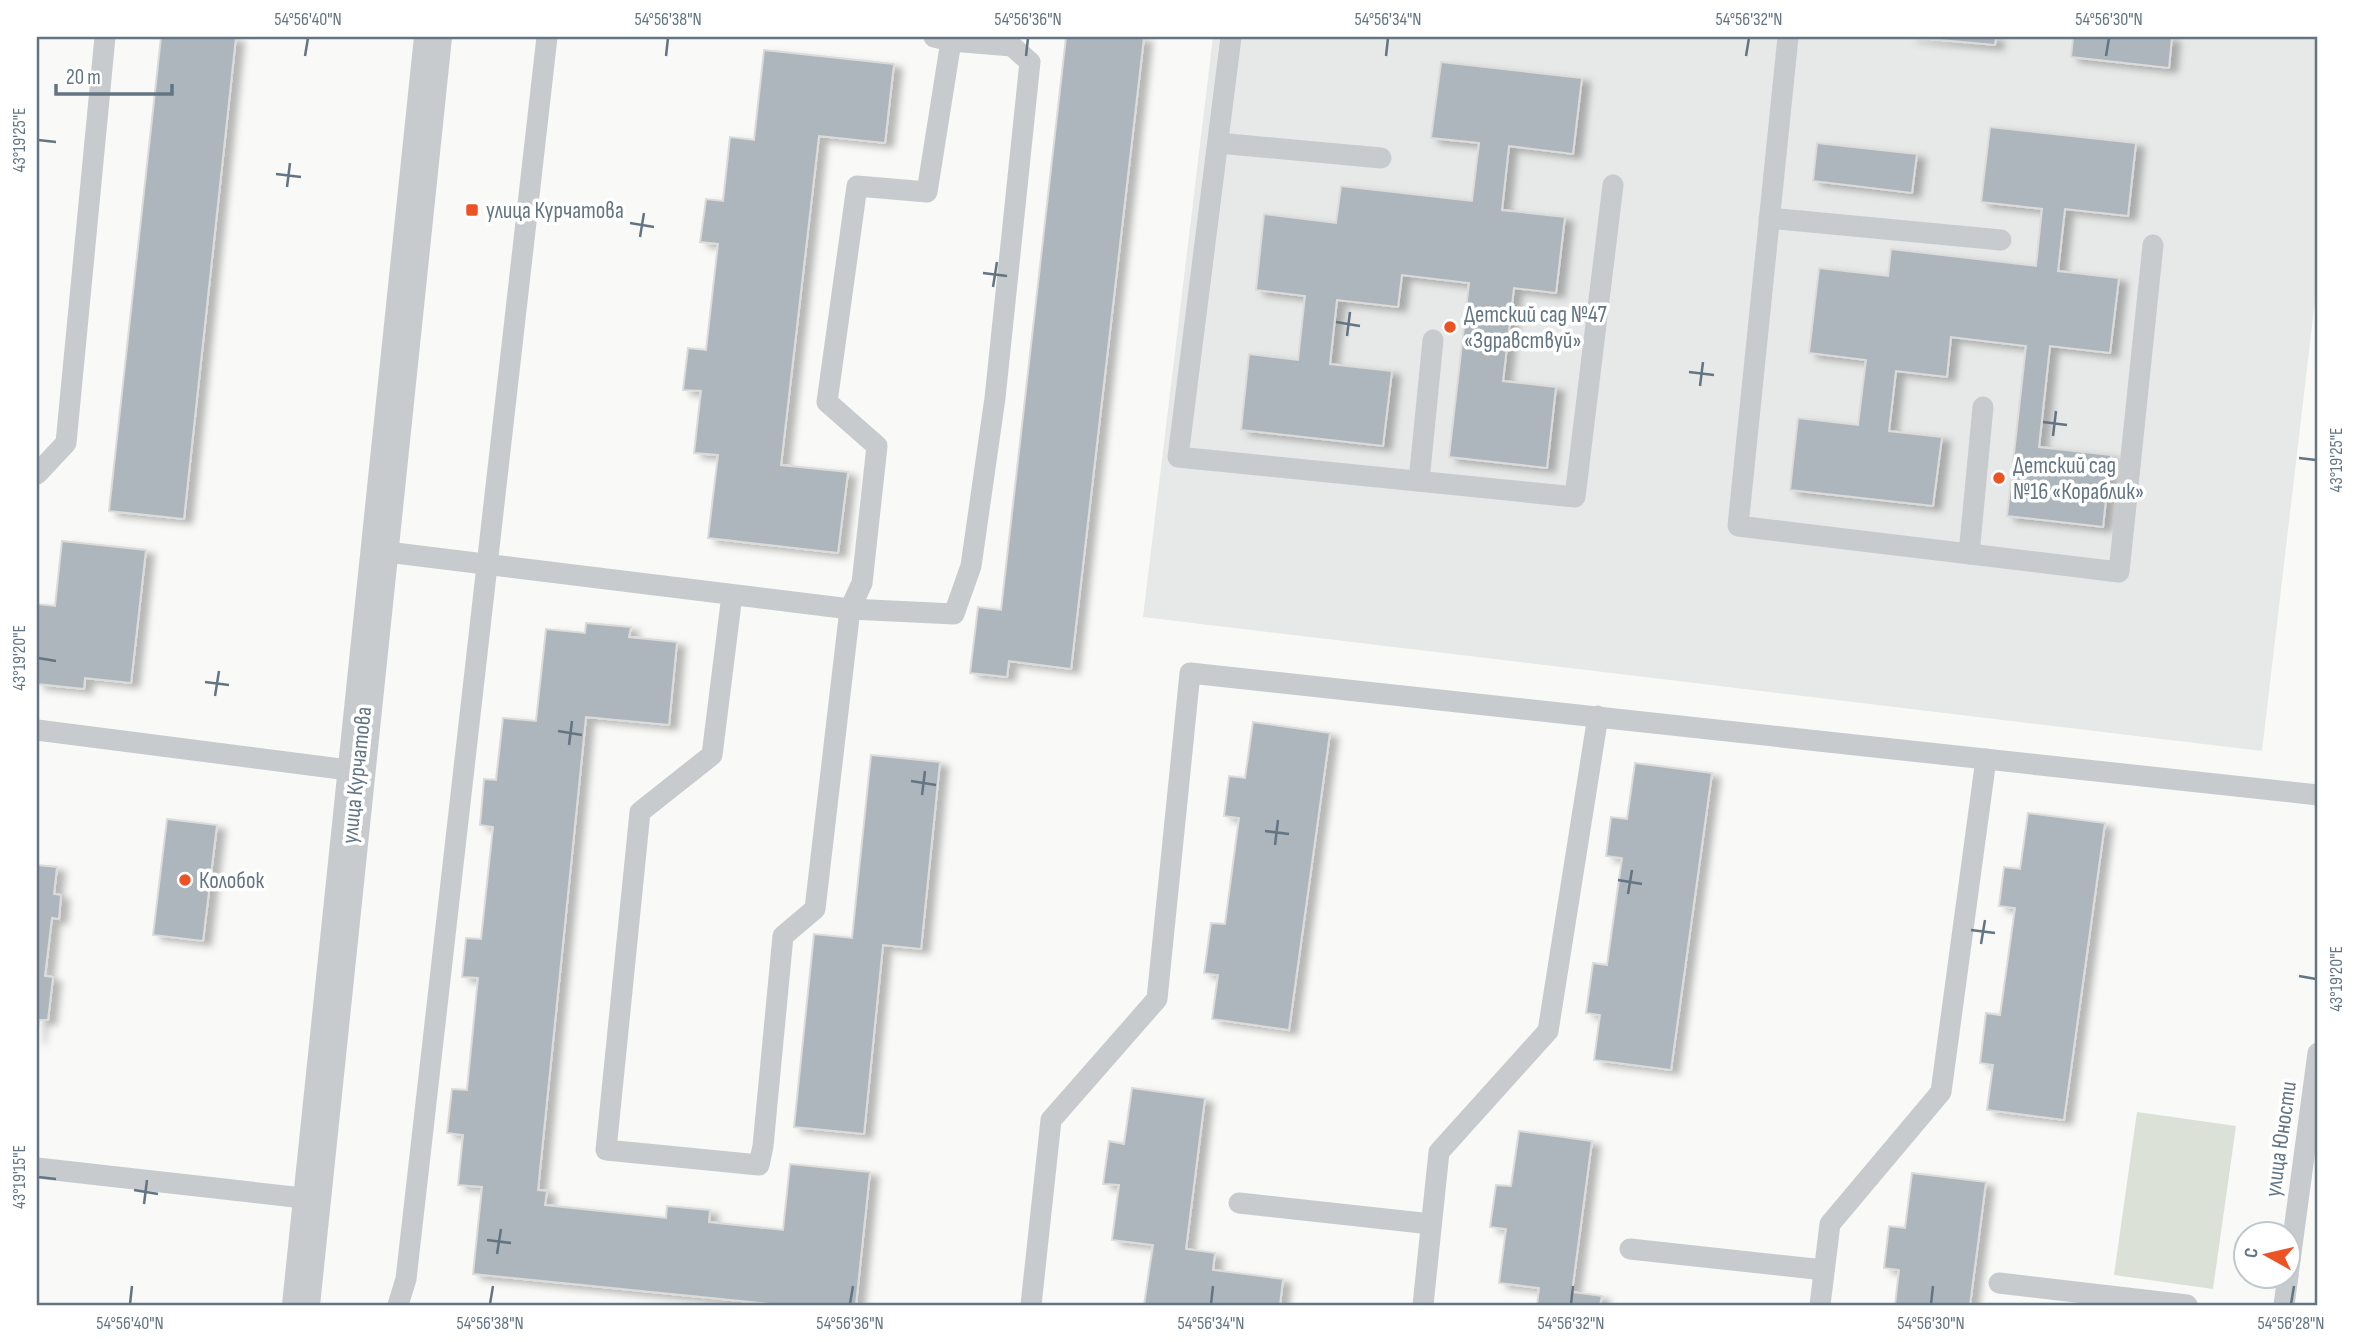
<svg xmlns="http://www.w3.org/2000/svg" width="2355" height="1342" font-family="'Sofia Sans Condensed',sans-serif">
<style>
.built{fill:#e7e8e8}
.green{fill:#dbe1d7}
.building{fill:#adb6bc;stroke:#dbdbd9;stroke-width:2;filter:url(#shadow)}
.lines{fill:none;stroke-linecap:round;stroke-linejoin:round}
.service{stroke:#c7cbce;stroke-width:21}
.tertiary{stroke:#c7cbce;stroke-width:38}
.ticks{fill:none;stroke:#637583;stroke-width:2.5}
.poi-dot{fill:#eb5325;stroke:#fff;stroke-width:2.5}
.labels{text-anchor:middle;stroke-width:7;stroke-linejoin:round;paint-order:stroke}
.poi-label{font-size:23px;fill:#637583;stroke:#fff;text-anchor:start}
.street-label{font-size:23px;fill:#637583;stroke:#fff}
.neatline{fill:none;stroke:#637583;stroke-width:2.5}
.ticks-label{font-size:18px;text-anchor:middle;fill:#637583}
</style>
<defs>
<filter id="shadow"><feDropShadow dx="8" dy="4.5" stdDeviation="3.5" flood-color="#0004"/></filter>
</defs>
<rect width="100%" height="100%" fill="#f9f9f7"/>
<polygon class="built" points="1213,37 2318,37 2318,275 2262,751 1143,617"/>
<polygon class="green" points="2137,1112 2236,1126 2213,1289 2114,1275"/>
<g class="building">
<polygon points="161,37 236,37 184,519 109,511"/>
<polygon points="1066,37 1144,37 1071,669 1009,661 1007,677 970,673 978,607 1001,610"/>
<polygon points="1908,37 1996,37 1995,45"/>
<polygon points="2073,37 2172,37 2169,68 2071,57"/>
<polygon points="764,50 894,64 885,143 819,136 781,465 848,472 838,553 708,538 718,455 694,453 701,391 683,390 688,348 706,350 718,244 700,242 706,199 723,201 730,137 754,140"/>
<polygon points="1441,62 1582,78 1573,154 1509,146 1502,210 1565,217 1556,293 1514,288 1503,381 1556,387 1547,468 1449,457 1469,283 1402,275 1398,307 1337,300 1330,364 1392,371 1383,446 1241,430 1249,354 1298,360 1305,296 1256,290 1264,214 1336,223 1341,186 1472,201 1479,143 1431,138"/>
<polygon points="1990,127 2136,143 2128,216 2065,209 2058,271 2119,278 2110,353 2050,346 2039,447 2111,455 2103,527 2007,516 2026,346 1951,337 1947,377 1896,371 1889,431 1942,437 1933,506 1790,490 1798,418 1858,425 1866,360 1809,353 1819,268 1888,276 1891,249 2036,266 2042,209 1981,202"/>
<polygon points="1817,143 1917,154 1912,193 1813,181"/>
<polygon points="62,541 146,550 131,683 85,678 84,689 37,684 37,604 55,606"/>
<polygon points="586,623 631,627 629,637 677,642 669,725 586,717 538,1190 547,1191 545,1205 666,1218 667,1206 710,1210 709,1222 783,1230 790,1164 870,1172 856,1305 780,1305 473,1274 482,1187 458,1185 463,1135 447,1133 452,1089 467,1090 478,978 462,977 466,938 481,939 493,827 480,825 484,779 496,780 503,718 536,721 546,629 585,633"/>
<polygon points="1253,722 1330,733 1289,1030 1212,1019 1218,975 1204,973 1211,923 1225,924 1239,818 1224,816 1229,776 1245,778"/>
<polygon points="871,755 940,762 921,949 883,945 864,1134 794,1127 814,934 852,938"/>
<polygon points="1635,763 1712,773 1671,1070 1594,1060 1600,1015 1586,1013 1593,963 1607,965 1622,858 1606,856 1611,817 1627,819"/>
<polygon points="2028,813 2105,823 2064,1120 1987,1110 1993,1065 1980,1063 1986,1013 2000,1015 2015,908 1999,906 2004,867 2020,869"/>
<polygon points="167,819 217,825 203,941 153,935"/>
<polygon points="37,865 57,867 54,894 61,895 59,919 52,918 45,976 53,977 48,1020 39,1020 37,1041"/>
<polygon points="1132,1088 1205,1098 1186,1249 1215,1253 1213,1270 1283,1279 1280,1305 1144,1305 1153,1245 1112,1240 1119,1185 1103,1184 1109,1141 1124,1144"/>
<polygon points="1519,1131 1592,1141 1572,1292 1602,1296 1600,1305 1537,1305 1539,1288 1499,1283 1506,1229 1490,1227 1496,1185 1511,1186"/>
<polygon points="1912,1173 1986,1182 1970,1305 1895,1305 1899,1270 1884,1268 1889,1226 1905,1228"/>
</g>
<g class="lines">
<g class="service">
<polyline points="1231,37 1178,457 1575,497 1613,185"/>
<polyline points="1788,37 1738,526 2119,572 2153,245"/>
<polyline points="1218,143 1381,158"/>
<polyline points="1769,218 2001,240"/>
<polyline points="37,474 66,443 105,37"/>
<polyline points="1419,481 1433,340"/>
<polyline points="379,551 850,609 862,583 877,446 827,402 857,186 927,192 951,41 934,37"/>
<polyline points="1969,554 1983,407"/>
<polyline points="732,595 712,755 640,812 606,1150 759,1165 763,1146 783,936 815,909 850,609 954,614 971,566 995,398 1030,62 1012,46 951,41"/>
<polyline points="37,730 356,771"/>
<polyline points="37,1168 312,1199"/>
<polyline points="1239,1203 1431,1224"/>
<polyline points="1630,1249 1824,1270"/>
<polyline points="2288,1275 2318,1053"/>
<polyline points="1999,1283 2187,1305"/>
<polyline points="398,1305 406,1279 547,37"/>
<polyline points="1031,1305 1051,1120 1157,999 1190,673 2318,795"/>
<polyline points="1423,1305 1439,1152 1548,1031 1598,716"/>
<polyline points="1820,1305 1830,1224 1941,1092 1986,759"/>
<polyline points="2284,1305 2288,1276"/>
</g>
<polyline class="tertiary" points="301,1305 433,37"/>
</g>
<path class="ticks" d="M 305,56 L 308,38M 666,56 L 668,38M 1026,56 L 1028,38M 1386,56 L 1388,38M 1746,56 L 1749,38M 2106,56 L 2109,38M 38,140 L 56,142M 276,174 L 301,177M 287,187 L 290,163M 630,223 L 654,227M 640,237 L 644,213M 983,273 L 1007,276M 993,287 L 997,262M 1336,322 L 1360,326M 1347,336 L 1350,312M 1689,372 L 1714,375M 1700,386 L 1703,362M 2043,422 L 2067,425M 2053,436 L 2056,411M 2299,458 L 2316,460M 38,658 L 56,661M 205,682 L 229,685M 215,696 L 219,671M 558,731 L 582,735M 569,745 L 572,721M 911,781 L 936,785M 922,795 L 925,771M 1265,831 L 1289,834M 1275,845 L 1278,820M 1618,880 L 1642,884M 1628,894 L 1632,870M 1971,930 L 1995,933M 1981,944 L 1985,920M 2299,976 L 2316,979M 38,1177 L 56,1179M 134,1190 L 158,1194M 144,1204 L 147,1180M 487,1240 L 511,1243M 497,1254 L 501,1229M 130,1304 L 132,1286M 490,1304 L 493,1286M 850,1304 L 853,1286M 1211,1304 L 1213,1286M 1571,1304 L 1573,1286M 1931,1304 L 1933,1286M 2291,1304 L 2294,1286"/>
<g class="poi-dot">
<rect x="465" y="203" width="14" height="14" rx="3.5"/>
<circle cx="1450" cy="327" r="7"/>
<circle cx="1999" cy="478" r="7"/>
<circle cx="185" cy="880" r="7"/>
</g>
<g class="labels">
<g class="poi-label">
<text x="486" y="218">улица Курчатова</text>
<text x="1464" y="322">Детский сад №47<tspan x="1464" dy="26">«Здравствуй»</tspan></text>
<text x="2013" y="473">Детский сад<tspan x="2013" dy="26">№16 «Кораблик»</tspan></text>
<text x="199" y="888">Колобок</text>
</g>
<g class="street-label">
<text transform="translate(356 775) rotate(-84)" y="8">улица Курчатова</text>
<text transform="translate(2280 1139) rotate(-82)" y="8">улица Юности</text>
</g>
</g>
<rect width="2355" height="1342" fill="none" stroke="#ffffff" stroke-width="77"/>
<g transform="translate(2267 1255) rotate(278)"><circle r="33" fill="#ffffff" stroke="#c1c8cd" stroke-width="2"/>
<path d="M0-5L12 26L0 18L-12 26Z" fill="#eb5325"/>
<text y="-10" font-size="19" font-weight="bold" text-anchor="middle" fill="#637583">С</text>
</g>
<path d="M56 84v10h116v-10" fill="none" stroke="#637583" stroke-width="3.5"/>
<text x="66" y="84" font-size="21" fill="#637583" stroke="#ffffff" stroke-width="5" paint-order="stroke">20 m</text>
<rect x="38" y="38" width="2278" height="1266" class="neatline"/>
<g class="ticks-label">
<text x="308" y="25">54°56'40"N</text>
<text x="668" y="25">54°56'38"N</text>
<text x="1028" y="25">54°56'36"N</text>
<text x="1388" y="25">54°56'34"N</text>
<text x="1749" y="25">54°56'32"N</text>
<text x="2109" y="25">54°56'30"N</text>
<text transform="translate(19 140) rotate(-90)" y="6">43°19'25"E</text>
<text transform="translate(2336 460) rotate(-90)" y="6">43°19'25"E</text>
<text transform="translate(19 658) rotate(-90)" y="6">43°19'20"E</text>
<text transform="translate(2336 979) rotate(-90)" y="6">43°19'20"E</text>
<text transform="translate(19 1177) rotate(-90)" y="6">43°19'15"E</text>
<text x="130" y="1329">54°56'40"N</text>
<text x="490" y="1329">54°56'38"N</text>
<text x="850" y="1329">54°56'36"N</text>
<text x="1211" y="1329">54°56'34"N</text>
<text x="1571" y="1329">54°56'32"N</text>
<text x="1931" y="1329">54°56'30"N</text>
<text x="2291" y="1329">54°56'28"N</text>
</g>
</svg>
